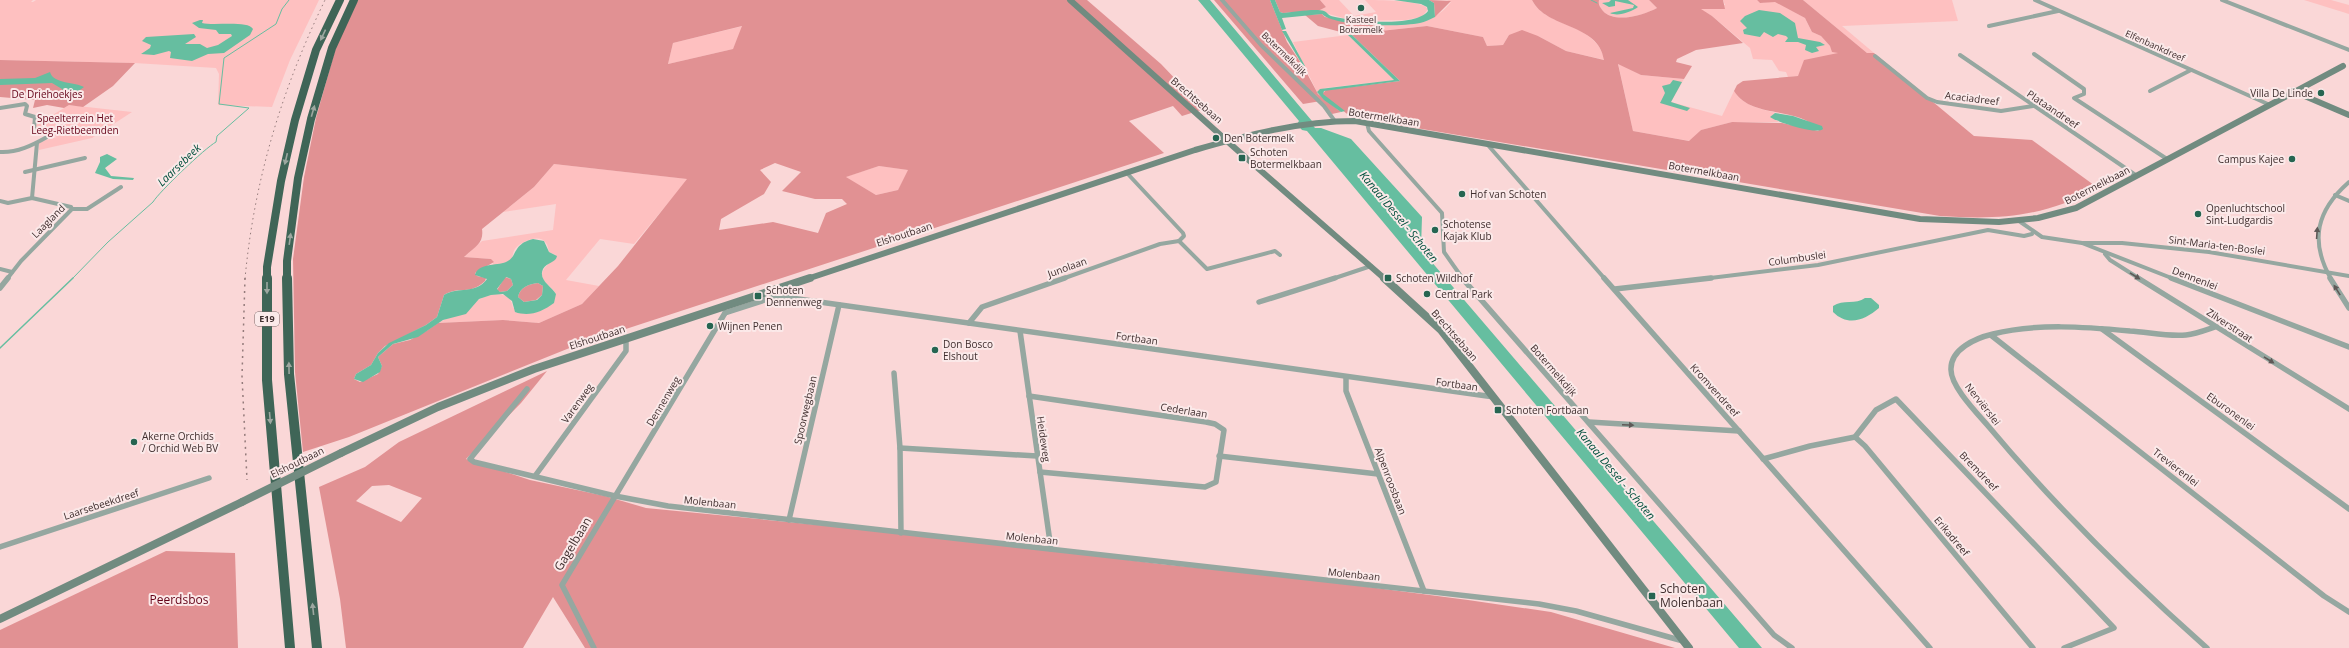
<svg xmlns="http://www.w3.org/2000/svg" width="2349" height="648" font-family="'Open Sans',sans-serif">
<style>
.green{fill:#fec0c0}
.forest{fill:#e19193;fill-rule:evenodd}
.water{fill:#66bea0;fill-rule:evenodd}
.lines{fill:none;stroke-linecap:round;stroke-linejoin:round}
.stream-far1{stroke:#66bea0;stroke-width:1}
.stream{stroke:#66bea0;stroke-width:1.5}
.street-far1{stroke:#95a7a0;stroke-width:4}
.street{stroke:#95a7a0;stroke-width:5.5}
.secondary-far1{stroke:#718b80;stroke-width:6}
.secondary{stroke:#718b80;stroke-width:8}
.highway-far1{stroke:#3f6557;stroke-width:8}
.highway{stroke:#3f6557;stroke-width:10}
.rail-far1{stroke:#947b7b;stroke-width:1;stroke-dasharray:1.5 3.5;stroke-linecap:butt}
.rail{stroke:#947b7b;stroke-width:1.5;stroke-dasharray:2 4.5;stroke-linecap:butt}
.secondary-bridge{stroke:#718b80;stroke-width:8}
.oneway{fill:#9da7a0}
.oneway2{fill:#5e5957}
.poi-dot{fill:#266551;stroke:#fbe9e9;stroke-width:1.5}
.labels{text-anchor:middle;stroke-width:4;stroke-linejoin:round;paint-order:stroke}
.far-poi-label{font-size:9px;fill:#402f2f;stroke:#fbe9e9}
.far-street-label{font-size:9px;fill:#402f2f;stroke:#fbe9e9}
.shield{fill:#fbe9e9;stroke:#786767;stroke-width:1}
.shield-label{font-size:9px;font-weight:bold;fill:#402f2f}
.poi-label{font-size:10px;fill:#402f2f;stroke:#fbe9e9;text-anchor:start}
.park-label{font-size:10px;fill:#650318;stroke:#fbe9e9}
.street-label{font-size:10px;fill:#402f2f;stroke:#fbe9e9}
.water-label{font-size:11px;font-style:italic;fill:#004f3c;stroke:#fbe9e9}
.near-street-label{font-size:12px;fill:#402f2f;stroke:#fbe9e9}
.near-poi-label{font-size:12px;fill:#402f2f;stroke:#fbe9e9;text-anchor:start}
.near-park-label{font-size:12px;fill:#650318;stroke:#fbe9e9}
</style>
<rect width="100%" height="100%" fill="#fad7d7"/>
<g class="green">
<polygon points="0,0 33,0 31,2 33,2 36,0 319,0 290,60 272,107 218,105 219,74 216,68 134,63 0,60"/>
<path d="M 1320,0 L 1339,0 L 1354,16 L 1376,12 L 1365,0 C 1377,0 1423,0 1428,9 L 1422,17 L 1406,20 L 1354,21 L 1318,11 L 1326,7 Z"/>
<path d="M 1447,0 L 1532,0 C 1545,28 1595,21 1605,60 L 1566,51 L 1538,36 L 1509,35 L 1503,45 L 1487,46 L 1483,37 L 1427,26 L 1370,32 L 1373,25 C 1403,24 1431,28 1451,2 Z"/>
<path d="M 1599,0 L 1649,0 L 1657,8 C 1644,15 1616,24 1603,11 C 1600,8 1598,5 1599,0 Z"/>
<polygon points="1723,0 1757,0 1760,3 1775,1 1805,18 1812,32 1821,36 1830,46 1840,52 1798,76 1788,77 1786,72 1779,71 1772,60 1753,59 1750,48 1712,16 1700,9 1725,5"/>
<polygon points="1803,0 1952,0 1958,21 1842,26 1874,53 1867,53"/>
<polygon points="2304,0 2331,0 2349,5 2349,14"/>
<polygon points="743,26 733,49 668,64 673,43"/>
<polygon points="1348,35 1394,80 1325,88 1317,92 1293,42"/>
<path d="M 1618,63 L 1641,75 L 1684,79 L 1671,102 L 1722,116 L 1734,91 C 1744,107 1763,109 1780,114 L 1775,113 L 1771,117 L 1779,122 L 1732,122 L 1701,130 L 1690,141 L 1633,131 Z"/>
<polygon points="69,105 132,112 92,138 39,150 39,142 57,137 52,135 56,134 56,132 52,133 58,129 51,131 53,129 35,128 36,125"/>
<path d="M 554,164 L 688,179 L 634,244 L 600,239 L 566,280 L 599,286 L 582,304 L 539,323 L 503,320 L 438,323 C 448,317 460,315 470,309 C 473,307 474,303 478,300 C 490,293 511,289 513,308 L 556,294 C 553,288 546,285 543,279 C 538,268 553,263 556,255 L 549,252 C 548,249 548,245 546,243 C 540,233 520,242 515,249 C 512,253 514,257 510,260 C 505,264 498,265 492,266 L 489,266 L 493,264 L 491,259 L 464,257 L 482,241 L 553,230 L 556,204 L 503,212 L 534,187 Z"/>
<polygon points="879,166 909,170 898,190 876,195 845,177"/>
</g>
<g class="forest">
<path d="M 358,0 L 1087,0 L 1161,64 L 1204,109 L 1182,116 L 1173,106 L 1129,121 L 1164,153 L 577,345 L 349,437 L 303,452 L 295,372 L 293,259 L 304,177 L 316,118 L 336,47 ZM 742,26 L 733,49 L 668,64 L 673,43 ZM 775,163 L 801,172 L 782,191 L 815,199 L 842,199 L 847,204 L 826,213 L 818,233 L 773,222 L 719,230 L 721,219 L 764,194 L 771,182 L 760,170 ZM 554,164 L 687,179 L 618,266 L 582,304 L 539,323 L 503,320 L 438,323 L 428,330 L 410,340 L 393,344 L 378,357 L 382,366 L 378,374 L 360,382 L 354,379 L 356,374 L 371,365 L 378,353 L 385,346 L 426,325 L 437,317 L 444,295 C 460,285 469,296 485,281 L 486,278 L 477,276 L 475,273 L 494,262 L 491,259 L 464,257 C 476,246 484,243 482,229 L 534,187 ZM 879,166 L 908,170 L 898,190 L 876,195 L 846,177 Z"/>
<polygon points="1214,0 1270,0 1287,42 1303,66 1318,94 1341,112 1332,114 1321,101 1303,104"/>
<polygon points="1275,0 1320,0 1326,7 1318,11 1283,13 1280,12"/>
<polygon points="1429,0 1451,1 1435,17 1434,3"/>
<path d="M 1532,0 L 1599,0 C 1598,5 1600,7 1603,11 C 1615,24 1644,15 1657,8 L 1649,0 L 1723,0 L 1725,9 L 1701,9 L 1712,16 L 1743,43 L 1696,50 L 1677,59 L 1676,62 L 1692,66 L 1684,79 L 1641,75 L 1618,64 L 1633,131 L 1689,141 L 1701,130 L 1732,122 L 1782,123 L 1819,131 C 1800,105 1752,120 1734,91 L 1737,85 L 1743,81 L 1798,76 L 1804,60 L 1838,53 L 1832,52 L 1830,46 L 1821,36 L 1812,32 L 1805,18 L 1775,2 L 1760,3 L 1757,0 L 1803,0 L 1867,53 L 1874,53 L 1974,136 L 2032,140 L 2098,188 C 2044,217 2000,220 1940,216 L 1351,117 L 1322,94 L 1326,90 L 1400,81 L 1352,35 L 1318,26 L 1305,15 L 1322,14 L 1325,17 L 1373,25 L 1371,32 L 1427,26 L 1483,37 L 1487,46 L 1503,45 L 1509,35 L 1522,30 L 1538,36 L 1566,51 L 1604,60 C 1599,23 1546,29 1532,0 Z"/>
<polygon points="0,60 135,63 113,86 83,107 69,105 64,108 47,105 33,108 35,100 0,97"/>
<polygon points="505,277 511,279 513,285 507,291 500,292 497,290"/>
<path d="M 538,283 L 543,286 L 542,295 L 536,300 L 524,302 L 518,297 C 520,287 529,284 538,283 Z"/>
<path d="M 547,371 L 521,403 L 466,459 L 530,480 L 605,496 L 646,508 L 971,540 L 1160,564 L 1307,579 L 1468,600 L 1551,612 L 1675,648 L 585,648 L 553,597 L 523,648 L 346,648 L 340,599 L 319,487 L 365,467 L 399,442 ZM 389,485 L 422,498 L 401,522 L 356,501 L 372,486 Z"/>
<polygon points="166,551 235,553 238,648 0,648 0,630"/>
</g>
<g class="water">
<polygon points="1198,0 1210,0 1312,121 1310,122 1315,128 1321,128 1351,139 1422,217 1421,248 1424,253 1762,648 1739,648 1307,131 1302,130 1297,124 1299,121"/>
<path d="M 1270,0 L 1275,0 L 1280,12 L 1283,13 C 1293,12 1316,8 1324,11 C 1327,12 1328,15 1331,16 C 1349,21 1416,28 1428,11 L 1427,7 L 1421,4 L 1394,0 L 1429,0 L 1434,3 L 1435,17 C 1430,19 1425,22 1420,23 C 1401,27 1335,27 1322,14 L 1282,18 L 1286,29 L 1282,30 Z"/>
<path d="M 1611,0 L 1628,0 L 1638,7 C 1631,12 1618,17 1610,13 L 1633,8 L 1634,5 L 1615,1 L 1615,6 L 1609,7 L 1602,3 L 1609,2 Z"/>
<polygon points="1759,10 1780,13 1795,23 1798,38 1820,42 1825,45 1816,47 1819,51 1812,53 1805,50 1806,45 1798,42 1785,42 1788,38 1786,36 1778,34 1773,37 1764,32 1760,37 1744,34 1743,30 1747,28 1740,21 1745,16"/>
<path d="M 200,20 L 203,20 L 202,23 C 214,26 248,20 253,29 L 250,35 L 224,53 L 208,54 L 192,61 L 170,58 L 171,52 L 169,51 L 154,55 L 141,54 L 150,48 L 151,45 L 142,41 L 146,37 L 194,34 L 196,37 L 185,44 L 200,44 L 207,48 L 218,45 L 232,36 L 231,34 L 219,34 L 216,30 L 199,28 L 192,23 Z"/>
<polygon points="1282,31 1286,31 1305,66 1303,66"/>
<polygon points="1348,35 1352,35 1400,81 1324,91 1323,94 1345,111 1341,112 1324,100 1317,92 1320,89 1394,80"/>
<path d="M 50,72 C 53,84 76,82 84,87 L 70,97 L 62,89 L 52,83 L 0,85 L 0,79 L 35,78 Z"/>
<polygon points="1673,80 1682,82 1671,102 1690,108 1687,111 1660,103 1665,93 1662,86 1670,84"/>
<path d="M 1775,113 L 1793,116 L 1822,126 L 1823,129 C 1817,135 1777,122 1770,117 Z"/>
<polygon points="107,154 117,159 105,168 111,176 134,178 133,180 113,179 95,173 100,162 100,157"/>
<path d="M 533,239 L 544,241 L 549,252 L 557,256 C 556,263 547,262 543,269 C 538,280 551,286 556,294 L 554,303 C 542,312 529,317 515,312 L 512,301 L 503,294 L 491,295 L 479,299 L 466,314 L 443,320 L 418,337 L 393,344 L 378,357 L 382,366 L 380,372 L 363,382 L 354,379 L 356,374 L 371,365 L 378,353 L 389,343 L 426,325 L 437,317 L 444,295 C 458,286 475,295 487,279 L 475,275 C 478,263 496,266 506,262 C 518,257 512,244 533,239 ZM 506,277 L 511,279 L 513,285 L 507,291 L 500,292 L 497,289 ZM 538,283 L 543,286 L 542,295 L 537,300 L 524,302 L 518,297 C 520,287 529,284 538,283 Z"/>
<path d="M 1865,298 L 1871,298 L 1879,305 L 1879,308 C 1865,320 1848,327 1833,312 L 1833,306 C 1843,299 1856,305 1865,298 Z"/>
</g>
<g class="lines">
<g class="stream-far1">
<polyline points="1591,0 1597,3"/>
<path d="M 72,279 L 108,242 L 153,202 C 159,192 205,148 216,142 L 217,136 L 249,108 L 219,104 L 224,58 L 276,24 L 282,9 L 289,0"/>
</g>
<polyline class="stream" points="0,348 73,278"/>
<g class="street-far1">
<polyline points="1222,0 1261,45 1324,106 1334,120"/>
<polyline points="2035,0 2270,105"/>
<polyline points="2222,0 2349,50"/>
<polyline points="1989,26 2058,11"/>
<polyline points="2034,54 2084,89 2084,94 2074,98 2167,159"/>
<polyline points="1960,55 2137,176"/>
<polyline points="1875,56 1927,98 1937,102 2001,111 2033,106"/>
<polyline points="2150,91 2191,70"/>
<path d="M 0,108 L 25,104 L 27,106 L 25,114 L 35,117 L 34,129 L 49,132 L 47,137 C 33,145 17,153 0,152"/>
<polyline points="1367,123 1369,131 1442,213 1444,252 1463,279"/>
<polyline points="1487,144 1605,279"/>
<polyline points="25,172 85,158"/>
<polyline points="1126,172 1183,233 1184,236 1179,241"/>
<polyline points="2335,195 2349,201"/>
<polyline points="32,198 37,143"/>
<polyline points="0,201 8,203 32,198 71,207 72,209"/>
<polyline points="2019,221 2042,237 2082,243 2174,279"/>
<polyline points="1179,241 1207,269 1275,251 1280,255"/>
<polyline points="2083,243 2122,243 2209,252 2349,276"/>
<polyline points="2105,254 2110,260 2140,279"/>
<polyline points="0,269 12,272"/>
<polyline points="7,279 21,261 72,209 87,209 121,187"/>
<polyline points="1062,279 1160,244 1179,241"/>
<polyline points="1332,279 1371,266"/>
<polyline points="1702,279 1818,265 1988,230 2024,236 2032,234"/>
<path d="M 2331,279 C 2309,240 2317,210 2349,182"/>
</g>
<g class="street">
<polyline points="1462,278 1774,635 1792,648"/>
<polyline points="1604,278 1930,648"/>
<polyline points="2138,278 2349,409"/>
<polyline points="2171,278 2349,347"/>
<polyline points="2330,278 2349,308"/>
<polyline points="0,288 8,278"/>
<polyline points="1615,289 1711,278"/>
<polyline points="1259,302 1335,278"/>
<polyline points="725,313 777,296 1494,397"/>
<polyline points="969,323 982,307 1065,278"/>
<polyline points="2102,329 2349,509"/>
<polyline points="1020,331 1051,549"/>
<polyline points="1992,336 2324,596 2349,612"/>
<polyline points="894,373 900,448 901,533"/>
<polyline points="1346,377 1346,391 1424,591"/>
<polyline points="527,389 470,459 474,462 615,496 668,506 1539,604 1576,611 1683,641"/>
<polyline points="1029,396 1206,422 1215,424 1224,430 1216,482 1205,487 1040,472"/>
<polyline points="1589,422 1739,431"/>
<polyline points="1855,437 1865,446 2033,648"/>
<polyline points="900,448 1037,456"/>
<polyline points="1219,456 1378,474"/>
<polyline points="1763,459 1810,446 1855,437 1876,410 1896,399 2114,628 2064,648"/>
<polyline points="535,476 626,351 626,339"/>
<polyline points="789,520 839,305"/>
<polyline points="0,547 209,478"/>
<polyline points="594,648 562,585 725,313"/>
<path d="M 2207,648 C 2129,579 2056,507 1989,427 C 1978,414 1951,387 1951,370 C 1950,349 1976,338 1993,334 C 2036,323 2086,327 2130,331 C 2148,332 2168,337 2186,335 C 2196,334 2206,330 2215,327"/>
</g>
<g class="secondary-far1">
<polyline points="1070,0 1236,149 1385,279"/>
<polyline points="2293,91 2349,115"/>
<path d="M 807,279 L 1195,150 C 1247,135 1300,121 1355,121 L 1920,219 L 1999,222 L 2038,218 L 2076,208 L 2343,66"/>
</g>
<g class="secondary">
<polyline points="1384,278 1441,330 1689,648"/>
<polyline points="341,453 438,407 534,369 810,278"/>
<polyline points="0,619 242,502"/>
</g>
<g class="highway-far1">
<polyline points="267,279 267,267 281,181 295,120 316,50 340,0"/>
<polyline points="287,279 287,261 298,178 311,119 332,48 354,0"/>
</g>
<g class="highway">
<polyline points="267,278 267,380 290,648"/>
<polyline points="287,278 289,374 317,648"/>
</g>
<path class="rail-far1" d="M 245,279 C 254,180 282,89 325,0"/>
<polyline class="rail" points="245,278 242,376 247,480"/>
<polyline class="secondary-bridge" points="242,502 341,453"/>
</g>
<defs><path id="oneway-solid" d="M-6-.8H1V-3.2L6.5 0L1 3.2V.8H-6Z"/></defs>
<g class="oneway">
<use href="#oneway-solid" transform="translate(323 35) rotate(115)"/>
<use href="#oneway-solid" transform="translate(313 111) rotate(-74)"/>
<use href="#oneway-solid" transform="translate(286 159) rotate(103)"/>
<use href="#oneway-solid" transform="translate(290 239) rotate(-82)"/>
<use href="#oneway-solid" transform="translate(267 288) rotate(90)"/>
<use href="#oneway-solid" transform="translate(289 368) rotate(-91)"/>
<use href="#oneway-solid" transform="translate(270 418) rotate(85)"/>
<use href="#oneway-solid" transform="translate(313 609) rotate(-96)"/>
</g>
<g class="oneway2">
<use href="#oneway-solid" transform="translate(2317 233) rotate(-86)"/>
<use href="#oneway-solid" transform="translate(2135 276) rotate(32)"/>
<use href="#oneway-solid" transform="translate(2337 290) rotate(-122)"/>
<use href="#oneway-solid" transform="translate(2269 360) rotate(32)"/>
<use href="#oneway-solid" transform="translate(1628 425) rotate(3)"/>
</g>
<g class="poi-dot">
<circle cx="1361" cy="8" r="4"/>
<circle cx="2321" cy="93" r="4"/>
<circle cx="1216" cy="138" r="4"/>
<rect x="1238" y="154" width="8" height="8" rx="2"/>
<circle cx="2292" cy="159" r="4"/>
<circle cx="1462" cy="194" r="4"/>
<circle cx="2198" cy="214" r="4"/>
<circle cx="1435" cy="230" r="4"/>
<rect x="1384" y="274" width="8" height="8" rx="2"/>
<circle cx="1427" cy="294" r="4"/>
<rect x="754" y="292" width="8" height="8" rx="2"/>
<circle cx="710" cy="326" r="4"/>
<circle cx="935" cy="350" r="4"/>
<rect x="1494" y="406" width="8" height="8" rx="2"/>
<circle cx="134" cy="442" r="4"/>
<rect x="1648" y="592" width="8" height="8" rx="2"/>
</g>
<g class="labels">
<g class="far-poi-label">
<text x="1361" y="23">Kasteel<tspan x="1361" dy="10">Botermelk</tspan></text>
</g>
<g class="far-street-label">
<text transform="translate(2155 46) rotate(24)" y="3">Elfenbankdreef</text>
<text transform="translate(1284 54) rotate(44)" y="3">Botermelkdijk</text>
</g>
<rect class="shield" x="255" y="312" width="24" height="14" rx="3"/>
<g class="shield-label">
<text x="267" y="322">E19</text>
</g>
<g class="poi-label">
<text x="2313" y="97" text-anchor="end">Villa De Linde</text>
<text x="1224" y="142">Den Botermelk</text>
<text x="1250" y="156">Schoten<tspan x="1250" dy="12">Botermelkbaan</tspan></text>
<text x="2284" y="163" text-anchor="end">Campus Kajee</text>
<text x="1470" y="198">Hof van Schoten</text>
<text x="2206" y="212">Openluchtschool<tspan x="2206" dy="12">Sint-Ludgardis</tspan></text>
<text x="1443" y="228">Schotense<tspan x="1443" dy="12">Kajak Klub</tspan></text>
<text x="1396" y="282">Schoten Wildhof</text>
<text x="766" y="294">Schoten<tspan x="766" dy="12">Dennenweg</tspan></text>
<text x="1435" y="298">Central Park</text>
<text x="718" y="330">Wijnen Penen</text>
<text x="943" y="348">Don Bosco<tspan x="943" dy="12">Elshout</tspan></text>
<text x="1506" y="414">Schoten Fortbaan</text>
<text x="142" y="440">Akerne Orchids<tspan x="142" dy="12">/ Orchid Web BV</tspan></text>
</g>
<g class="park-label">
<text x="47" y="98">De Driehoekjes</text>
<text x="75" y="122">Speelterrein Het<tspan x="75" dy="12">Leeg-Rietbeemden</tspan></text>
</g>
<g class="street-label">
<text transform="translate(1972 98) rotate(7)" y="4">Acaciadreef</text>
<text transform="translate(1197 100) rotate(41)" y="4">Brechtsebaan</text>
<text transform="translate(2053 109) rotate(34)" y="4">Plataandreef</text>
<text transform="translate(1384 117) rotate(9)" y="4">Botermelkbaan</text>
<text transform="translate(1704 171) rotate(10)" y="4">Botermelkbaan</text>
<text transform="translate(2097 185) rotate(-27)" y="4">Botermelkbaan</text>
<text transform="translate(48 221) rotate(-45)" y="4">Laagland</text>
<text transform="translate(904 234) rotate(-18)" y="4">Elshoutbaan</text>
<text transform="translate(2217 245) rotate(7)" y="4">Sint-Maria-ten-Boslei</text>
<text transform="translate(1797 258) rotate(-8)" y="4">Columbuslei</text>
<text transform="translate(1067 267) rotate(-20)" y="4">Junolaan</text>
<text transform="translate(2195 278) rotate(21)" y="4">Dennenlei</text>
<text transform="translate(2230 325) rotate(33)" y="4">Zilverstraat</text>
<text transform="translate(1455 335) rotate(49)" y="4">Brechtsebaan</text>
<text transform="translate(597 337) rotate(-18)" y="4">Elshoutbaan</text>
<text transform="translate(1137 338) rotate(8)" y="4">Fortbaan</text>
<text transform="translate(1554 370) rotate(49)" y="4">Botermelkdijk</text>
<text transform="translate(1457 384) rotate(8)" y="4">Fortbaan</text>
<text transform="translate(1715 390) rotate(48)" y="4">Kromvendreef</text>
<text transform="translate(663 401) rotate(-59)" y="4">Dennenweg</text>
<text transform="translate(577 403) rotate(-54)" y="4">Varenweg</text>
<text transform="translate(1983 404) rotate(52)" y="4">Nerviërslei</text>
<text transform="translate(805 410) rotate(-77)" y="4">Spoorwegbaan</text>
<text transform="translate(1184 410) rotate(9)" y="4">Cederlaan</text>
<text transform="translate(2231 411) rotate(36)" y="4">Eburonenlei</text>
<text transform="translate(1044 439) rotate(82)" y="4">Heideweg</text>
<text transform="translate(297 462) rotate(-26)" y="4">Elshoutbaan</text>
<text transform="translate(2176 467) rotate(38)" y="4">Trevierenlei</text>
<text transform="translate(1979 471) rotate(46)" y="4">Bremdreef</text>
<text transform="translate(1391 481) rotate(69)" y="4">Alpenroosbaan</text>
<text transform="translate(710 502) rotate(6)" y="4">Molenbaan</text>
<text transform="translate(101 504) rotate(-18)" y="4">Laarsebeekdreef</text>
<text transform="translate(1952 536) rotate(50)" y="4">Erikadreef</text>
<text transform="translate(1032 538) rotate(6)" y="4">Molenbaan</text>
<text transform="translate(1354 574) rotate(6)" y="4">Molenbaan</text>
</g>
<g class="water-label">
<text transform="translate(179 165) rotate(-44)" y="4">Laarsebeek</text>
<text transform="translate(1399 217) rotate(50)" y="4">Kanaal Dessel - Schoten</text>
<text transform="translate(1616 474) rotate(50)" y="4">Kanaal Dessel - Schoten</text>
</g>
<g class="near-street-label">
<text transform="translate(573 544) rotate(-59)" y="4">Gagelbaan</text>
</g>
<g class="near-poi-label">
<text x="1660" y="593">Schoten<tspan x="1660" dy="14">Molenbaan</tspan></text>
</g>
<g class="near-park-label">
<text x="179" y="604">Peerdsbos</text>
</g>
</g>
</svg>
